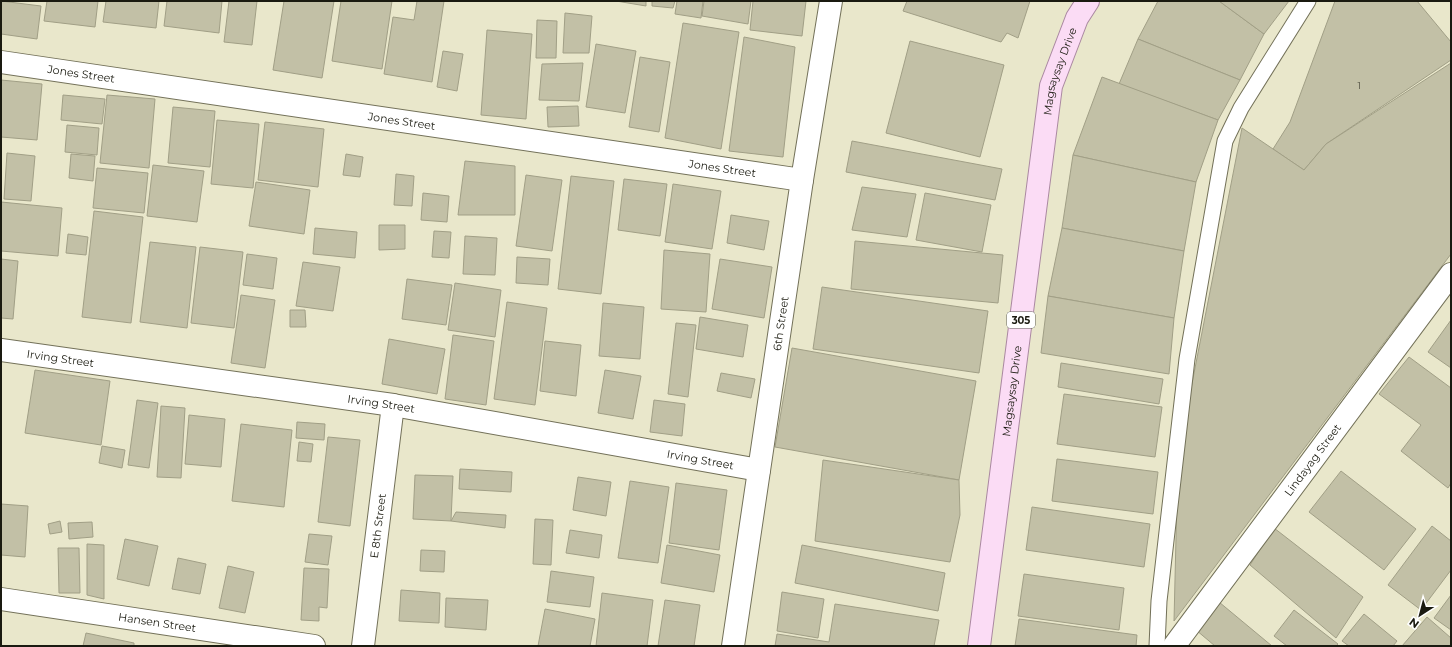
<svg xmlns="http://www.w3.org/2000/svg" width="1452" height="647" font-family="Montserrat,sans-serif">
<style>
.building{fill:#c2c0a6;stroke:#a19f86}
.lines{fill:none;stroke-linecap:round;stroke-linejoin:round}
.lane-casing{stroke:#737159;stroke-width:17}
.street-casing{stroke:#737159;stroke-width:24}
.primary-casing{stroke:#aa88a1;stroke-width:24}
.lane{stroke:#fff;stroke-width:15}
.street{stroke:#fff;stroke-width:22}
.primary{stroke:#fbdcf5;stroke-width:22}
.labels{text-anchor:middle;stroke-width:3.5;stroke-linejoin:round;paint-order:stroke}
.number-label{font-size:9px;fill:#444436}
.shield{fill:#fff;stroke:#5f5f58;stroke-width:1}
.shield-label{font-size:10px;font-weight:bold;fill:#1a1a10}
.street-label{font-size:11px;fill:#1a1a10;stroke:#fff}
</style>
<rect width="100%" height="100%" fill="#e9e7cb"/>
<g class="building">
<polygon points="1,1 41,6 37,39 1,34"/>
<polygon points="47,1 98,1 95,27 44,21"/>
<polygon points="106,1 159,1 156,28 103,22"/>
<polygon points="167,1 222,1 219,33 164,26"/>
<polygon points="229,1 257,1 252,45 224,42"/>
<polygon points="284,1 334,1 322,78 273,70"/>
<polygon points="341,1 392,1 382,69 332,61"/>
<polygon points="417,1 444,1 432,82 384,74 393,17 414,20"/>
<polygon points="616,1 646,1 646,6"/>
<polygon points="652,1 675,1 673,8 652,6"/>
<polygon points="677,1 703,1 701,18 675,14"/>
<polygon points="704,1 751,1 748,24 702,16"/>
<polygon points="753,1 806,1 802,36 750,30"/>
<polygon points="907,1 1030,1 1018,38 1007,33 1001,42 903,11"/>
<polygon points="1158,1 1219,1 1264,34 1240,80 1138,39"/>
<polygon points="1219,1 1289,1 1264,34"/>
<polygon points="1335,1 1417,1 1451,42 1451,60 1326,144 1304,170 1273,149 1290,122"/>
<polygon points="565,13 592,16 589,53 563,53"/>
<polygon points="537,20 557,21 556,58 536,58"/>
<polygon points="683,23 739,32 721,149 665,138"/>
<polygon points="487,30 532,34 526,119 481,115"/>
<polygon points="744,37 795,47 783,157 729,151"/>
<polygon points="1138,39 1240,80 1218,120 1119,84"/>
<polygon points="910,41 1004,65 980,157 886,133"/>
<polygon points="596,44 636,51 625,113 586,107"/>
<polygon points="443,51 463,54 457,91 437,87"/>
<polygon points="640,57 670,62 659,132 629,127"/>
<polygon points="583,63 579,101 539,100 542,64"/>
<polygon points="1451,63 1451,254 1174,621 1178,455 1242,128 1304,170 1326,144"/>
<polygon points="1102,77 1218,120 1196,182 1073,155"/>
<polygon points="1,80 42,84 37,140 1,137"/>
<polygon points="63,95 105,99 102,124 61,120"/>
<polygon points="107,95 155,99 149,168 100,163"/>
<polygon points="578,106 579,126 548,127 547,107"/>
<polygon points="173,107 215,111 210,167 168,163"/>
<polygon points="217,120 259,124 253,188 211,184"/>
<polygon points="265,122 324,129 318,187 258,180"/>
<polygon points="67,125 99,128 97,155 65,152"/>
<polygon points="852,141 1002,169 995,200 846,172"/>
<polygon points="7,153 35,156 31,201 4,199"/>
<polygon points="71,154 95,156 93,181 69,178"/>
<polygon points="346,154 363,157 360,177 343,175"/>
<polygon points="1073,155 1196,182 1184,251 1062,228"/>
<polygon points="465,161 515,166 515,215 458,215"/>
<polygon points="153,165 204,171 197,222 147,216"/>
<polygon points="97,168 148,173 144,213 93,208"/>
<polygon points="396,174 414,176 412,206 394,205"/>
<polygon points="526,175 562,180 552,251 516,246"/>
<polygon points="571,176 614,181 601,294 558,289"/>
<polygon points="624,179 667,184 660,236 618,230"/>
<polygon points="256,182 310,190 304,234 249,226"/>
<polygon points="673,184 721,191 712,249 665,242"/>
<polygon points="862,187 916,194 907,237 852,230"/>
<polygon points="423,193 449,196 447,222 421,220"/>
<polygon points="925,193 991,205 982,252 916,240"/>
<polygon points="1,202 62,208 58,256 1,251"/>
<polygon points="94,211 143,217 131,323 82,317"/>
<polygon points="731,215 769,221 764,250 727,243"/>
<polygon points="379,225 405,225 405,249 379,250"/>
<polygon points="315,228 357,232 355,258 313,254"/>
<polygon points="1062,228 1184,251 1174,318 1048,296"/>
<polygon points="434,231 451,232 449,258 432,257"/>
<polygon points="68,234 88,237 86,255 66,253"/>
<polygon points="465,236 497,238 495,275 463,274"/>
<polygon points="855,241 1003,255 998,303 851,289"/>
<polygon points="150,242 196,247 187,328 140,322"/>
<polygon points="200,247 243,252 234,328 191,323"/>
<polygon points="664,250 710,254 706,312 661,309"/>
<polygon points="247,254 277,258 273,289 243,285"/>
<polygon points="517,257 550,259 548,285 516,283"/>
<polygon points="1,259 18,261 13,319 1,318"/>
<polygon points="720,259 772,267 764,318 712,309"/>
<polygon points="303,262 340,267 333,311 296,306"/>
<polygon points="407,279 452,285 446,325 402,319"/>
<polygon points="455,283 501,290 495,337 448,330"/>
<polygon points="822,287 988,311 979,373 813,349"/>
<polygon points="241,295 275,300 265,368 231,363"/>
<polygon points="1048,296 1174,318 1169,374 1041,353"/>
<polygon points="507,302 547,308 535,405 494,399"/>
<polygon points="603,303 644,307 640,359 599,356"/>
<polygon points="290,310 305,310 306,327 290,327"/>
<polygon points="700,317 748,325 743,357 696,349"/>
<polygon points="1451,320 1451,368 1428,352"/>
<polygon points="676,323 696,325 688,397 668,394"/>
<polygon points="453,335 494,341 486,405 445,399"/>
<polygon points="389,339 445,349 437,394 382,384"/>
<polygon points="545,341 581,345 576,396 540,391"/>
<polygon points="792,348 976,381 959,480 775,447"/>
<polygon points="1409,357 1451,388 1451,483 1448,488 1401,451 1421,425 1379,394"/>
<polygon points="1061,363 1163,379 1159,404 1058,387"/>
<polygon points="35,370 110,381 101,445 25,433"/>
<polygon points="605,370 641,376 633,419 598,413"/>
<polygon points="721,373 755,379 751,398 717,391"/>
<polygon points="1064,394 1162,407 1155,457 1057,444"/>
<polygon points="137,400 158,403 149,468 128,465"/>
<polygon points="654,400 685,404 682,436 650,432"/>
<polygon points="161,406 185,408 181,478 157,477"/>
<polygon points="189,415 225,419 221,467 185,464"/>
<polygon points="297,422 325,424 324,440 296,438"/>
<polygon points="241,424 292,430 284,507 232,501"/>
<polygon points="328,437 360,440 350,526 318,522"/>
<polygon points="299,442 313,444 311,462 297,461"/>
<polygon points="102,446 125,450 122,468 99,463"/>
<polygon points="1057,459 1158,472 1153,514 1052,501"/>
<polygon points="823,460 959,480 960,515 950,562 815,541"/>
<polygon points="460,469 512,472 511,492 459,489"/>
<polygon points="1341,471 1416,529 1384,570 1309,512"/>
<polygon points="415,475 453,476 451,521 413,519"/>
<polygon points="578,477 611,482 606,516 573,510"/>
<polygon points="630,481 669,487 658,563 618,558"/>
<polygon points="676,483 727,490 719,550 669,543"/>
<polygon points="1,504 28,506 25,557 1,555"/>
<polygon points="1032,507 1150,524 1144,567 1026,550"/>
<polygon points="456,512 506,515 505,528 451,521"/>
<polygon points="535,519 553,520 551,565 533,564"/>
<polygon points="60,521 62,532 50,534 48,524"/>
<polygon points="92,522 93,537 69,539 68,523"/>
<polygon points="1432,526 1451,541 1451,570 1421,610 1388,585"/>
<polygon points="1274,528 1363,597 1336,638 1250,565"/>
<polygon points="570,530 602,535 599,558 566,553"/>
<polygon points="309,534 332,536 328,565 305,562"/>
<polygon points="125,539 158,546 149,586 117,579"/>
<polygon points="87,544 104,545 104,599 87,595"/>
<polygon points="667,545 720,555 714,592 661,583"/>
<polygon points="802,545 945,573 938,611 795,583"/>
<polygon points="58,548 79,548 80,593 59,593"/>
<polygon points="421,550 445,551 444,572 420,571"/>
<polygon points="178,558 206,564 200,594 172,589"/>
<polygon points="228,566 254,572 245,613 219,608"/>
<polygon points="304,568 329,569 327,608 319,607 319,621 301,620"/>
<polygon points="551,571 594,577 590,607 547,602"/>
<polygon points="1024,574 1124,588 1119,630 1018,616"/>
<polygon points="401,590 440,593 439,623 399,621"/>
<polygon points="782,592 824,599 818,638 777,631"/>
<polygon points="602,593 653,600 647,646 596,646"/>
<polygon points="1451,595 1451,630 1434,618"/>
<polygon points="446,598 488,600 486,630 445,627"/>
<polygon points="665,600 700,605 694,646 658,646"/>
<polygon points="1219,602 1272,646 1215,646 1196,630"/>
<polygon points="835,604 939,620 934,646 775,646 777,634 829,642"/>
<polygon points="545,609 595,619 590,646 538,646"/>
<polygon points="1294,610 1338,644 1336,646 1287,646 1274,636"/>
<polygon points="1364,614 1397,641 1393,646 1349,646 1342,641"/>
<polygon points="1427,617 1451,638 1451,646 1402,646"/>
<polygon points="1019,619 1137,635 1136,646 1015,646"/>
<polygon points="86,633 134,643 134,646 83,646"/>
</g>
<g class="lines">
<defs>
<polyline id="lane" points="1157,646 1159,601 1187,359 1225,141 1241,108 1308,1"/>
<g id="street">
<path id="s1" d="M 1,62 L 802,180"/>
<path id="s2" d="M 1,350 L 393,405 L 759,470"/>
<path id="s3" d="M 1,599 L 314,646"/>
<path id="s4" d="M 363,646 L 393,405"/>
<path id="s5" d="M 733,646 L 802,180 L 831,1"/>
<path id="s6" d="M 1174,646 L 1451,274"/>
</g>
<g id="primary">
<path id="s7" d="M 979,646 L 1051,86 L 1077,18 L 1088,1"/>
</g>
</defs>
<use href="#lane" class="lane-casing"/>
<use href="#street" class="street-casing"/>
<use href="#primary" class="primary-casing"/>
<use href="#lane" class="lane"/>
<use href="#street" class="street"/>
<use href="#primary" class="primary"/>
</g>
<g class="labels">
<g class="number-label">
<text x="1359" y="89">1</text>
</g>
<rect class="shield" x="1007" y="312" width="28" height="16" rx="3"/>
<g class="shield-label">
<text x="1021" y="324">305</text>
</g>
<g class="street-label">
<text dy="4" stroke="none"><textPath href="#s7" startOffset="581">Magsaysay Drive</textPath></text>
<text dy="4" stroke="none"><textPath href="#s1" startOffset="81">Jones Street</textPath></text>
<text dy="4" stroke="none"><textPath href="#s1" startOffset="405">Jones Street</textPath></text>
<text dy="4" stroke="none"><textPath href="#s1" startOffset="729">Jones Street</textPath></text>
<text dy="4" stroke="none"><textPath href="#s5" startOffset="326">6th Street</textPath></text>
<text dy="4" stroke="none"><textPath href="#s2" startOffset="60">Irving Street</textPath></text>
<text dy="4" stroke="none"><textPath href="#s7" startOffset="257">Magsaysay Drive</textPath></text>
<text dy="4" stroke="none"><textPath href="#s2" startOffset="384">Irving Street</textPath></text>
<text dy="4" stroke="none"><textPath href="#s2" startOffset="708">Irving Street</textPath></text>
<text dy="4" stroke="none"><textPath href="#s6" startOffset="232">Lindayag Street</textPath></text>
<text dy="4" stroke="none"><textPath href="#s4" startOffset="121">E 8th Street</textPath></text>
<text dy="4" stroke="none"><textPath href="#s3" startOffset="158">Hansen Street</textPath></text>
</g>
</g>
<rect width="1452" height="647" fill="none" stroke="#1a1a10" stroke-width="4"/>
<g transform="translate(1420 615) rotate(216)" stroke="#ffffff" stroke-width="3" paint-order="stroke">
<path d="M0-3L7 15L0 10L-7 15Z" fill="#1a1a10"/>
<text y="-6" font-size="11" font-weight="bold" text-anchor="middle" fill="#1a1a10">N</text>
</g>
</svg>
